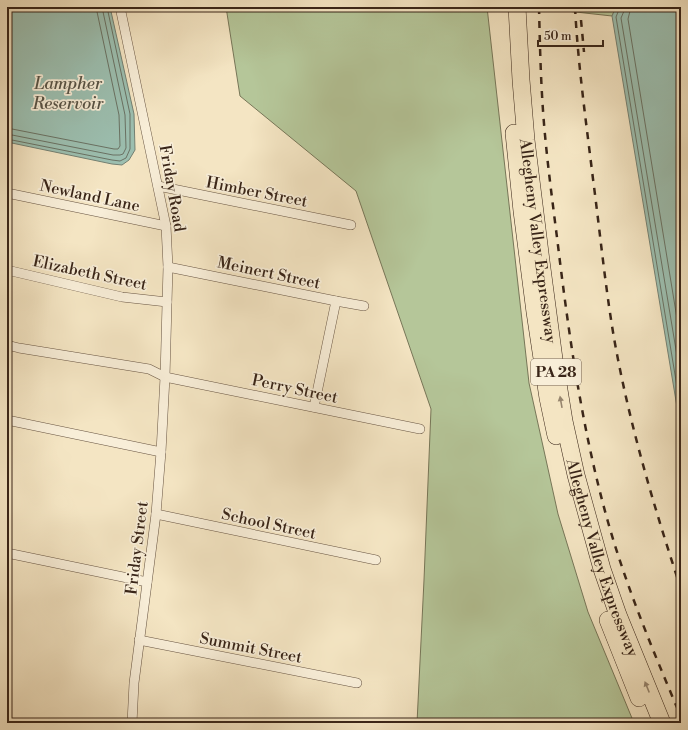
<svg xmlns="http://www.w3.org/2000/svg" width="688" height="730" font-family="'Libre Bodoni',serif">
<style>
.green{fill:#b5c699;stroke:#777658}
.water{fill:#9cbfb0;stroke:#748173}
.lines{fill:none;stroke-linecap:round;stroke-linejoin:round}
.shore{stroke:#6a7264;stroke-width:1}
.minor-casing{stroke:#685543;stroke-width:10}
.motorway-casing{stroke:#392518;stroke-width:18}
.minor{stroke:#f8eed8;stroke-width:9}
.motorway{stroke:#f4e5c3;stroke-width:17}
.rail{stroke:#392518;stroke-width:2.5;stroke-dasharray:7 7;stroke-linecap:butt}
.oneway{fill:#96856e}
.labels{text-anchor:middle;stroke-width:3.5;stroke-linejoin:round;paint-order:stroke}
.shield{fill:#f8eed8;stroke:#726152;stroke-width:1}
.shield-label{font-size:15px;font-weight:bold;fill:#392518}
.street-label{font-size:16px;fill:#392518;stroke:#f8eed8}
.water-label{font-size:17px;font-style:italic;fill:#575346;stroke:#f8eed8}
</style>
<rect width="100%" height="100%" fill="#f4e5c3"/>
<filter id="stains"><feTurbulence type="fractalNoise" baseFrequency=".005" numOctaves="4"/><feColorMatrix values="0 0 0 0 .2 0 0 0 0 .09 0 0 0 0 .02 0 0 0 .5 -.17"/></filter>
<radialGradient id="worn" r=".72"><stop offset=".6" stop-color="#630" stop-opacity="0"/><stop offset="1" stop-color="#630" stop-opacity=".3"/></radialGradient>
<g class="green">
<polygon points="226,7 487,7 529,383 558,514 588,612 634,723 417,723 424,580 431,409 356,191 240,96"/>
<polygon points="530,7 616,7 612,16"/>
</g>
<g class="water">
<polygon points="7,7 110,7 134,114 135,150 129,160 122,165 112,164 7,142"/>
<polygon points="616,7 681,7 681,431 612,16"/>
</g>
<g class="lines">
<g class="shore">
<polyline points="620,7 616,17 681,411"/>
<polyline points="625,7 624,11 621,18 681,380"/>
<polyline points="631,7 628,19 681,343"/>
<polyline points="7,128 114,149 118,149 120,146 119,115 96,7"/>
<polyline points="7,134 113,155 120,155 123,154 126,148 125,115 102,7"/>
<polyline points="7,139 112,160 120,161 126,158 130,149 130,114 107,7"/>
</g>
<defs>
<g id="minor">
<polyline points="120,7 166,226 168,267 165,377 161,452 156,514 134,683 132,723"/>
<polyline points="158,186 351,225"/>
<polyline points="7,193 166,226"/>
<polyline points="168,267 336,301 364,306"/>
<polyline points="7,270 122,297 167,302"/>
<polyline points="7,345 19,348 149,369 165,377 420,429"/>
<polyline points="314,407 336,301"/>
<polyline points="7,420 161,452"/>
<polyline points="156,514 376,560"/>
<polyline points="7,553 147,582"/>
<polyline points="139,640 357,683"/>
</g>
<g id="motorway">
<path id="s1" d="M 517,7 L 521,80 L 526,140 L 541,261 L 554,359 L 564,421 L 576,475 L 602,569 L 618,615 L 662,723"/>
<polyline points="514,133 522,211 535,312 548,398 556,436"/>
<polyline points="608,620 639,698"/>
</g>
</defs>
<use href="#minor" class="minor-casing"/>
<use href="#motorway" class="motorway-casing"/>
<use href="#minor" class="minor"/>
<use href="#motorway" class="motorway"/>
<g class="rail">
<path d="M 539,7 C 540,50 541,93 545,135 C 549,178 555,220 560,262 C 571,350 584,437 608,522 C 627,589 654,653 681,717"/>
<path d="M 575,7 C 578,65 586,121 593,179 C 600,232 605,285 614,338 C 629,423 654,507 681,589"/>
<polyline points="581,20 584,52"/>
</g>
</g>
<defs><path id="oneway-solid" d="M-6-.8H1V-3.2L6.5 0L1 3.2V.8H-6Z"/></defs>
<g class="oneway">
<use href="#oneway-solid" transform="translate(561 402) rotate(-100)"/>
<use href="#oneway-solid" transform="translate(647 687) rotate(-112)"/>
</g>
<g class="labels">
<rect class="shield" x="531" y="359" width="50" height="26" rx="3"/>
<g class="shield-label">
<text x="556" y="377">PA 28</text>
</g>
<g class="street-label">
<text transform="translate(173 188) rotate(80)" y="6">Friday Road</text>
<text transform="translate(257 191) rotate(11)" y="6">Himber Street</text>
<text transform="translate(90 195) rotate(12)" y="6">Newland Lane</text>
<text dy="6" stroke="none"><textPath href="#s1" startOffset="235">Allegheny Valley Expressway</textPath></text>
<text transform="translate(90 272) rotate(12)" y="6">Elizabeth Street</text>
<text transform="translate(269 272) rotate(12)" y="6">Meinert Street</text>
<text transform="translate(295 388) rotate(12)" y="6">Perry Street</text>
<text transform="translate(269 523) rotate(12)" y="6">School Street</text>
<text transform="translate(136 548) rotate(-83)" y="6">Friday Street</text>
<text dy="6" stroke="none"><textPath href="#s1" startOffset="559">Allegheny Valley Expressway</textPath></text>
<text transform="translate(251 647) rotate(11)" y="6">Summit Street</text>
</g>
<g class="water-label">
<text x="68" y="89">Lampher<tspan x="68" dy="20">Reservoir</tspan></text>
</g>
</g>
<rect width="688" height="730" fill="none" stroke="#f4e5c3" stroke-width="24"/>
<rect x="8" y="8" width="672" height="714" fill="none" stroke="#392518" stroke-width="2"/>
<rect x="12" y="12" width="664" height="706" fill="none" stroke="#392518"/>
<path d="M538 40v6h65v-6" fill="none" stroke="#392518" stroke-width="2"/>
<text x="544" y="40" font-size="12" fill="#392518" stroke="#f8eed8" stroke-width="3" paint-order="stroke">50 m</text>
<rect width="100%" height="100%" filter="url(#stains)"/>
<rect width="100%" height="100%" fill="url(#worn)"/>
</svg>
